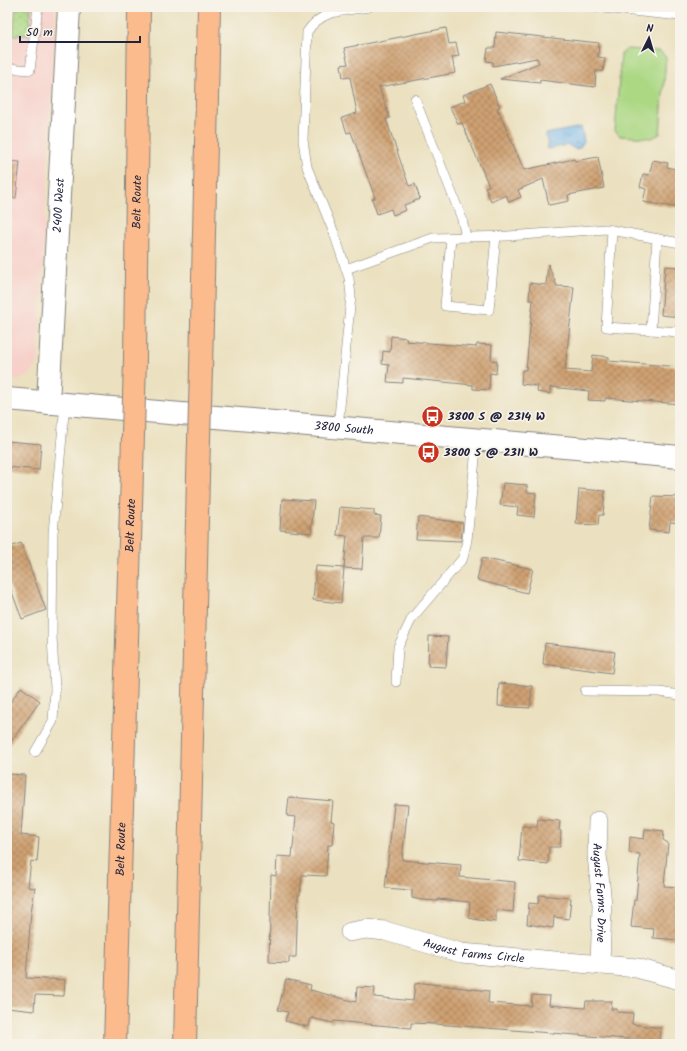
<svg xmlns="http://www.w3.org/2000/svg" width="687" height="1051" font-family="Kalam,sans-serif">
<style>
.built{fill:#f7d0ca}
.grass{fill:url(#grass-dots);stroke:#677d60}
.pitch{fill:#acd884;stroke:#677d60}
.water{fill:url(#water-ripples);stroke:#4c6c92}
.building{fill:url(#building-cross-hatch)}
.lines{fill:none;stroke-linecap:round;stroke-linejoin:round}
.service-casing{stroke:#86827e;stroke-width:10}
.minor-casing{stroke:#86827e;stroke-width:20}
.tertiary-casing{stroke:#86827e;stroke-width:24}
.motorway-casing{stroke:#86827e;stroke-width:24}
.service{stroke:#fff;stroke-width:9}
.minor{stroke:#fff;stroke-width:19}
.tertiary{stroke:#fff;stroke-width:22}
.motorway{stroke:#fbbb8c;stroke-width:22}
.motorway-bridge-casing{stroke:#86827e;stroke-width:24;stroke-linecap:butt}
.motorway-bridge{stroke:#fbbb8c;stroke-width:22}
.labels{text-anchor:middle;stroke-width:3.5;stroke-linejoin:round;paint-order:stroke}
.street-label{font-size:12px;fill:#22223b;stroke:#f7f3e8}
.poi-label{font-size:12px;font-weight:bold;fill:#22223b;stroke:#f7f3e8;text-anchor:start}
</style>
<defs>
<pattern id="grass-dots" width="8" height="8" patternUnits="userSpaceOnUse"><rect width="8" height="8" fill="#acd884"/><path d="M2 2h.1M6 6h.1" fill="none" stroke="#94b973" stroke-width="1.8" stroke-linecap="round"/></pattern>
<pattern id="water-ripples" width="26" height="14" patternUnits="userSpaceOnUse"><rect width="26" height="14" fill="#76b7ea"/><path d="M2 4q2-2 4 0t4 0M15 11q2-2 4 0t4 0" fill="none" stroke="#6094bf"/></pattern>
<pattern id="building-cross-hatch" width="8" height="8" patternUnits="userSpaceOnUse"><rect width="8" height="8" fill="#cfa172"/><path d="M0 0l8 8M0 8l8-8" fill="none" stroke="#a8835f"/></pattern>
</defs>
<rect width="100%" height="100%" fill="#f7f3e8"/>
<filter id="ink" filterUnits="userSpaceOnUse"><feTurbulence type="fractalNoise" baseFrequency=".025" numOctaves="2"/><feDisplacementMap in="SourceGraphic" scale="8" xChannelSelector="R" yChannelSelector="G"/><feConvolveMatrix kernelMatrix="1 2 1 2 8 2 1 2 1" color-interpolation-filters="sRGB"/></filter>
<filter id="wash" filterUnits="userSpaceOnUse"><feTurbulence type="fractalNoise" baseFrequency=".012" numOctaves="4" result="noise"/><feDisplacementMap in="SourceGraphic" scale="16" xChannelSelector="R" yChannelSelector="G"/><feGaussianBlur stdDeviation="0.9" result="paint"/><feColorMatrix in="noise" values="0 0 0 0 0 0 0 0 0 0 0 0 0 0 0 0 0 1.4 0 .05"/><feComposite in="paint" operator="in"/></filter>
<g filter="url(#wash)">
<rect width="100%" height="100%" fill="#ebe1c0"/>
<polygon class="built" points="7,7 56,7 38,363 29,376 13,382 7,382"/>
<polygon class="grass" points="16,7 31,7 29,35 13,35"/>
<polygon class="pitch" points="627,49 660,51 666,57 660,134 652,138 620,136 615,131 621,54"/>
<polygon class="water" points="581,127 584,141 580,148 575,149 568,145 548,149 546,134"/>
<g id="blocks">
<g class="building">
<polygon points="446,28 449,44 456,43 459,56 452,57 455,73 379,87 390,118 386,119 409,186 415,184 420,199 404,205 406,210 393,215 391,209 377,214 372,199 375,198 362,162 351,132 347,133 342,118 357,113 350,77 343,78 341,65 348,64 344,48"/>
<polygon points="496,32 599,43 598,57 605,58 603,71 596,71 595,87 540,80 540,83 500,79 539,63 537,58 493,66 493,62 486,61 488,48 495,48"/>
<polygon points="490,84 500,107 497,108 524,170 574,159 575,161 598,157 604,188 568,195 569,201 549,205 543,179 518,190 521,197 509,202 506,195 491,202 485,187 489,186 462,123 458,124 450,107 465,101 463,95"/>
<polygon points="653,160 668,163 667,167 680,170 680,208 643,202 646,189 640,187 643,174 649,175"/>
<polygon points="7,161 20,162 16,198 7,198"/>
<polygon points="548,264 557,286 574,287 565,370 591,372 593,355 609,357 609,361 680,367 680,404 605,398 605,401 588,400 589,391 550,387 550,394 537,392 538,386 521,384 522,370 526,370 529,338 533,300 529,300 530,283 546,285"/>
<polygon points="665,266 680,267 680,317 661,315"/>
<polygon points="391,336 407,338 406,341 476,347 477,344 492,345 491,360 497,361 496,374 490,373 489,390 473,389 473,385 403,378 403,383 387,382 389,365 382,364 383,351 390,352"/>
<polygon points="7,441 41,444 39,470 7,467"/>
<polygon points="503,483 527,485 527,492 536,493 534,517 517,515 518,507 500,505"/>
<polygon points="579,489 605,491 603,515 599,515 598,525 576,524"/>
<polygon points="653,496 680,497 680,523 670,522 669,532 649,530"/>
<polygon points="282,499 314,501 311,533 280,530"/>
<polygon points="340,507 374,510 374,515 381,516 379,538 364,538 362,569 344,568 347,536 337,535"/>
<polygon points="418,517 463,523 461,541 416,539"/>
<polygon points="21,543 46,610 22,619 7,579 7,548"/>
<polygon points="482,558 533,569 527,593 477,580"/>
<polygon points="316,566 344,568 341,603 313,600"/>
<polygon points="429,636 448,637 446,667 428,666"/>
<polygon points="545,643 615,652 612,673 543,664"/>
<polygon points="499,683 532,686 530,708 498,706"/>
<polygon points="21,687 40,701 7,747 7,707"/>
<polygon points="7,774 25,775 21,835 39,837 37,862 31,861 28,887 35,888 31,912 26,978 65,980 64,996 35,995 34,1011 7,1008"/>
<polygon points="289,797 333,801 331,821 334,822 332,845 328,845 326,876 302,875 300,895 298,895 296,957 289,957 289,963 269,962 271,875 276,876 277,856 292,857 296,817 287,816"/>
<polygon points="394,804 408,805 402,860 461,865 460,877 515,882 513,912 496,910 496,922 479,920 469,918 470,902 438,899 438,901 422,900 412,898 412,890 385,888"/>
<polygon points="538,819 560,821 559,830 561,831 560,847 549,847 548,864 519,861 522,826 537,827"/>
<polygon points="645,829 664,831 663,840 668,843 664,886 680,887 680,940 653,938 654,929 631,927 634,900 636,900 640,854 629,853 630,837 644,839"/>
<polygon points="539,895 571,898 569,919 554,917 553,928 527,924 529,903 538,904"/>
<polygon points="286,979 311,985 310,990 356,1002 357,987 375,988 374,997 413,1001 415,984 423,983 489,991 488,1003 531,1006 532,995 550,996 549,1005 585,1008 586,1001 612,1001 611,1009 617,1009 617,1012 633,1013 632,1024 661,1028 659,1044 640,1044 640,1040 436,1024 411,1023 411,1028 334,1021 333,1023 311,1018 309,1027 285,1021 288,1012 278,1010"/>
</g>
</g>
</g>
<g filter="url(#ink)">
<use href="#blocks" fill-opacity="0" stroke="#86827e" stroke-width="1"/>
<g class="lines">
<defs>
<g id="service">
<polyline points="593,7 680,16"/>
<polyline points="7,68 30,70 38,7"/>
<polyline points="415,99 462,219 466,237"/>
<polyline points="612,230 606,327 680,332"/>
<polyline points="451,238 445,306 489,310 496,236"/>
<polyline points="346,269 433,238 508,236 606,229 680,243"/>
<polyline points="651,330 657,239"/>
<path d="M 338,427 L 351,296 L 349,278 L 334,233 L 307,167 L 303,140 L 307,32 C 322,9 344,11 369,7"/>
<polyline points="396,682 398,647 412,618 463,558 467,540 477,439"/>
<polyline points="585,691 659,692 680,695"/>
<polyline points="35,752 53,721 55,689 52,637 53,533 65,404"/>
</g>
<g id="minor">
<path id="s1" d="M 598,821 L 597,855 L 602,905 L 600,965"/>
<path id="s2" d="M 350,932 L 367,929 L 385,931 L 461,953 L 637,968 L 680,980"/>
</g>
<g id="tertiary">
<path id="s3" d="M 7,399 L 680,457"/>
<path id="s4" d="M 48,403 L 69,7"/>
</g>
<g id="motorway">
<path id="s5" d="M 135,359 L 139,7"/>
<polyline points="201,369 209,7"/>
<path id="s6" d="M 115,1044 L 132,472"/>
<polyline points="185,1044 198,476"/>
</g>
</defs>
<use href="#service" class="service-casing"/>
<use href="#minor" class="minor-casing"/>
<use href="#tertiary" class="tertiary-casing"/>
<use href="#motorway" class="motorway-casing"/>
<use href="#service" class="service"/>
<use href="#minor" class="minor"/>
<use href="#tertiary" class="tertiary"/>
<use href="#motorway" class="motorway"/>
<defs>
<g id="motorway-bridge">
<polyline points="132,472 135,359"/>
<polyline points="198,476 201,369"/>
</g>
</defs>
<use href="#motorway-bridge" class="motorway-bridge-casing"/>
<use href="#motorway-bridge" class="motorway-bridge"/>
</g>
</g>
<defs>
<symbol id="bus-disc" viewBox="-11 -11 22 22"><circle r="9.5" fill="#c8321e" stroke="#f7f3e8"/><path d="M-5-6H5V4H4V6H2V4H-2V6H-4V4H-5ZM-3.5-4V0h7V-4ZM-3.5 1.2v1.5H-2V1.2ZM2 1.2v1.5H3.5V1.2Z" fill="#fff"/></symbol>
</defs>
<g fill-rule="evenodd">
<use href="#bus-disc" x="420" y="404" width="25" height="25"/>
<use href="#bus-disc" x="416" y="440" width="25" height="25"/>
</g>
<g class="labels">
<g class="street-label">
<text dy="4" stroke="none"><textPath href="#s5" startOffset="157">Belt Route</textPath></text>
<text dy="4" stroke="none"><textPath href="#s4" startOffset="198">2400 West</textPath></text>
<text dy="4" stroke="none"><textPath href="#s3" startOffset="338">3800 South</textPath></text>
<text dy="4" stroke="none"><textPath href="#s6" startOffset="519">Belt Route</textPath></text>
<text dy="4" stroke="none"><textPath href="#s6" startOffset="195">Belt Route</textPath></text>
<text dy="4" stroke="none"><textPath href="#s1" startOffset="72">August Farms Drive</textPath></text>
<text dy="4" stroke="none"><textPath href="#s2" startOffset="127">August Farms Circle</textPath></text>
</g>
<g class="poi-label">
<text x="448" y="420">3800 S @ 2314 W</text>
<text x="444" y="456">3800 S @ 2311 W</text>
</g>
</g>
<rect width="687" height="1051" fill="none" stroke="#f7f3e8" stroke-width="24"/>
<g transform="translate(649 38) rotate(5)" stroke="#f7f3e8" stroke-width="3" paint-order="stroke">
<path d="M0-3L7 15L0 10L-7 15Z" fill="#22223b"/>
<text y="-6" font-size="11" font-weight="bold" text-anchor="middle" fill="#22223b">N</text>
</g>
<path d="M20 36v6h120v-6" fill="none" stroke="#22223b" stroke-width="2"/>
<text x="26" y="36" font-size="12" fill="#22223b" stroke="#f7f3e8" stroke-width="3" paint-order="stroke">50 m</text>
</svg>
